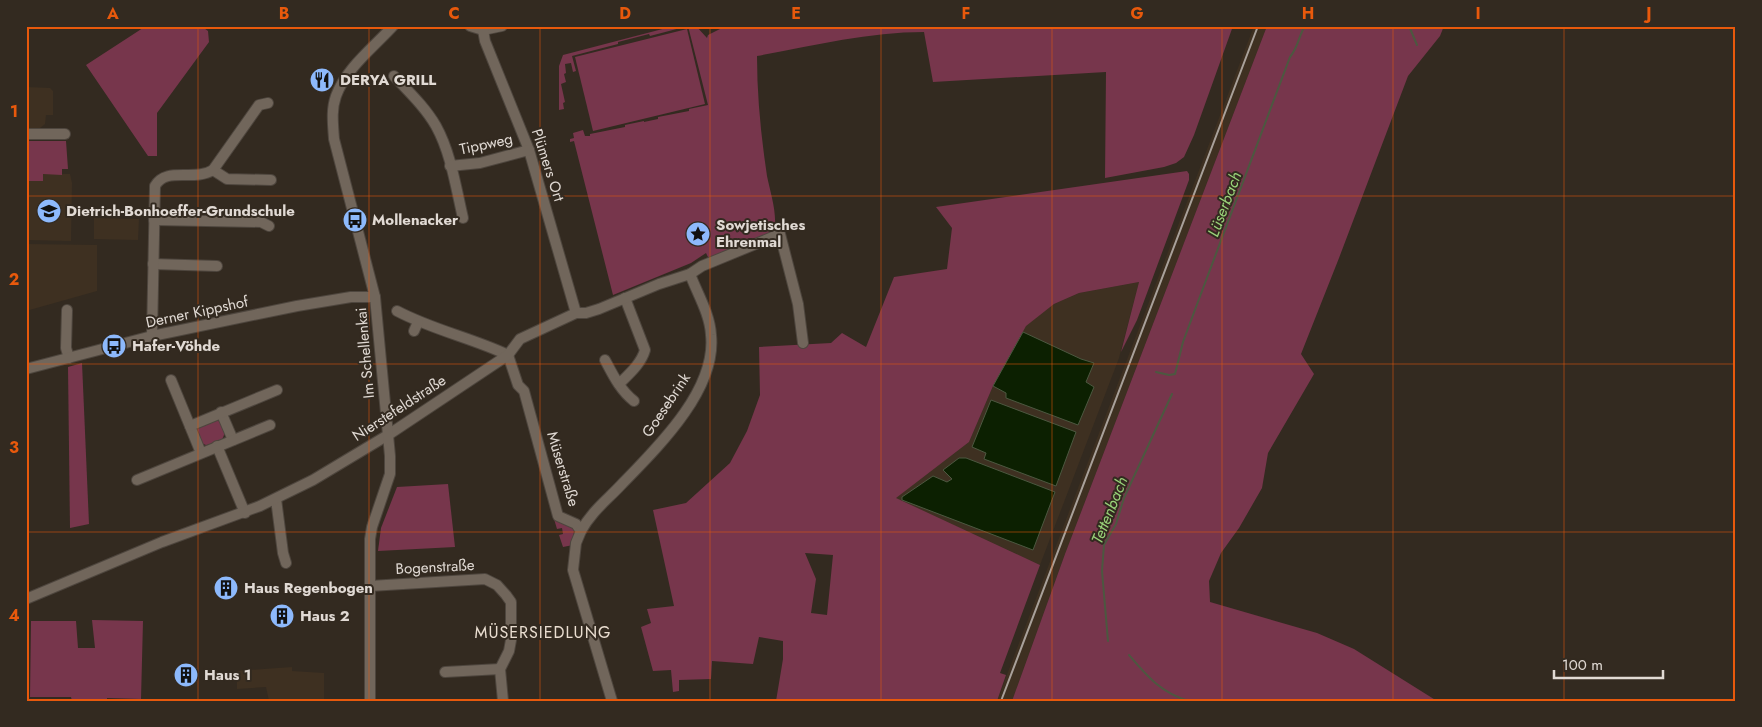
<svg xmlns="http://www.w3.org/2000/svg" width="1762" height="727" font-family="Jost,sans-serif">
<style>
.built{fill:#3e3021}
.green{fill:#77364c;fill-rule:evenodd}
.water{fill:#0c2001;stroke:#4c5840}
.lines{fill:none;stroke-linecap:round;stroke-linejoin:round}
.stream{stroke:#4c5840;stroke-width:2}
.minor-casing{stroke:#4e463e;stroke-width:12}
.minor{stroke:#71665b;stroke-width:10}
.rail{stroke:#a9a19a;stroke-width:2}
.grid{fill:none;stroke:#e8590c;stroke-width:1;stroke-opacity:0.55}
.labels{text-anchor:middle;stroke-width:4;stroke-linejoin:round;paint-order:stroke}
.poi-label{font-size:15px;font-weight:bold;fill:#e1dad4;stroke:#332a20;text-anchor:start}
.street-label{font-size:15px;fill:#e1dad4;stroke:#332a20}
.water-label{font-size:16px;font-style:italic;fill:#99d379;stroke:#332a20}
.neighbourhood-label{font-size:16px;letter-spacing:1px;fill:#eaded1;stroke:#332a20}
.neatline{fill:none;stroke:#e8590c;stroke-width:2}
.grid-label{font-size:16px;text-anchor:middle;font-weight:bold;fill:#e8590c}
</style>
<rect width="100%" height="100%" fill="#332a20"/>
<g class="built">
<polygon points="1254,26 1267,26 1065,554 1012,701 997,701"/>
<polygon points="26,87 50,88 53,91 53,115 46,115 45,124 40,128 26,128"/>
<polygon points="26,174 70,174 72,183 71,241 26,240"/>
<polygon points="94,218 139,219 138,240 94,239"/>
<polygon points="26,244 97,245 97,291 26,311"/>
<polygon points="1139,282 1119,358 1040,565 895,498 969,442 993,386 1026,325 1054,304 1079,293"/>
<polygon points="292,667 292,671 324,673 324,701 269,701 266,687 237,689 237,671"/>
</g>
<g class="green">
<polygon points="146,26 201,26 208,31 209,42 157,113 157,156 148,156 86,65"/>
<path d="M 674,26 L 696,26 L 707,38 L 708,35 L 726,26 L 1233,26 L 1194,135 L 1184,157 L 1176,163 L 1164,167 L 1105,178 L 1106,72 L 933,82 L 924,32 C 868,32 812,46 757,56 C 757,96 761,136 767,176 C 770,191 776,209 775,225 C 774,230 772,232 769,235 L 709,259 L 706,253 L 691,263 L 613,295 L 574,141 L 570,142 L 570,139 L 574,138 L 573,133 L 583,130 L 585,136 L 590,136 L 590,134 L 625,127 L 625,125 L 644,121 L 644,122 L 658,119 L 658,117 L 689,111 L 689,109 L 708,105 L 688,26 L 650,36 L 649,34 L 618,42 L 618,44 L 572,56 L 576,71 L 573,72 L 571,63 L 565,64 L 566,73 L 564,74 L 566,82 L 561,84 L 565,102 L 563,103 L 564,109 L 559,110 L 559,66 L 563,55 Z"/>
<polygon points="1267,26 1444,26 1440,36 1408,76 1339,258 1301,354 1314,374 1268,453 1262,488 1239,528 1221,553 1209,581 1210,602 1317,633 1354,649 1437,701 1012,701 1065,554"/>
<polygon points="687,29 705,104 593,131 575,57"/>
<polygon points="26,141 66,141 68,169 62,169 62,175 43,174 43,181 26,181"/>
<path d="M 1187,171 L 1189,174 L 1189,180 L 1137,320 L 1121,352 L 1139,282 L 1079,293 L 1054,304 L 1026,326 L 993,386 L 969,442 L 896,498 L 1040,565 L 1000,673 L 1006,675 L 997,701 L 776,701 L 783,659 L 783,641 L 759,637 L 753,664 L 712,661 L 711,679 L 679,680 L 679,691 L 673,692 L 671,670 L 653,671 L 641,627 L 651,623 L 647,609 L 674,606 L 653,510 L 686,503 L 730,463 L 747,431 L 760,395 L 759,347 L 831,343 L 842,333 L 866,347 L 894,277 L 947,269 L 952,228 L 936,207 ZM 805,553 L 833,555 L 827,615 L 811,613 L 816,579 Z"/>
<polygon points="82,363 89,524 70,528 68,367"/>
<path d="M 215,419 C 220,421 221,423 223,428 C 228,440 216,444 206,445 L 201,443 L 197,429 L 198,427 Z"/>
<polygon points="448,484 455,547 378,551 381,528 397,487"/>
<polygon points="554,519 574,529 573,545 563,547 559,535 563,534 562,528 557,529"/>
<polygon points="92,620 143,621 141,699 107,698 107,701 72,701 71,697 30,697 31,621 76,621 78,648 95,648"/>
</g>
<g class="water">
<polygon points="1023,332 1081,359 1094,363 1086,382 1094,387 1078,425 1006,398 1006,393 993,386"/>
<polygon points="991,400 1076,432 1056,486 984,459 986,453 972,447"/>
<polygon points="959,458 966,458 1055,492 1033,550 902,500 902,497 933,476 947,482 952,479 943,470"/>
</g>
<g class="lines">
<g class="stream">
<polyline points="1409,26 1417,45"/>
<path d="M 1156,372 L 1169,375 L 1175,374 L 1183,342 L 1196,307 L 1290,57 C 1299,46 1298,37 1305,26"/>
<polyline points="1108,641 1102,571 1104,545 1116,524 1124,498 1172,394"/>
<path d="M 1129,655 C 1147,676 1161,693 1189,701"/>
</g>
<defs>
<g id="minor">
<polyline points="470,26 483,30 502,26"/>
<polyline points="483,30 485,41 529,150 576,313"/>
<path d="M 394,76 C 409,92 425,107 436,126 C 451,153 456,188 463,218"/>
<polyline points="26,134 65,134"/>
<polyline points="450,166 480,163 529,150"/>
<polyline points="213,170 227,179 271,180"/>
<polyline points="154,220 261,222 269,226"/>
<polyline points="153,264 217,266"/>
<polyline points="67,310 66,348 69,358"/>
<path d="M 397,311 C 433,330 472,338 508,355"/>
<polyline points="414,331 418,322"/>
<path d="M 152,336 L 155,186 C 166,166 194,182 213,170 L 259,105 L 268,103"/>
<polyline points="508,355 518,385 524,391 558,516 576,524 581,531 576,543 573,570 612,701"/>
<path d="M 605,360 C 613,375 620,390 634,401"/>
<polyline points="26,369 152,336 297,306 351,297 375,297"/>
<polyline points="171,380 201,453"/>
<path d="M 619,384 C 629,374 641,364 645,350 L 625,298"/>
<polyline points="221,412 233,440"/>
<polyline points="190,426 277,390"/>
<polyline points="217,446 245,513"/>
<polyline points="137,480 270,425"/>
<polyline points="276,499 283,553 286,563"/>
<path d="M 581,531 C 591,512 607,500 621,485 C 657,448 717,390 711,335 C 710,314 697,293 690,274"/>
<polyline points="370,586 485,579 497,585 506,595 511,602 511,640 509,651 500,669 503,701"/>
<polyline points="26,599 162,542 260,506 313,480 388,435 508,355 520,339 576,313 586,313 599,309 659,284 690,274 702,266 780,234 798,304 803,343"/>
<polyline points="445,672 500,669"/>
<path d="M 370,701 L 370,539 L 372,527 L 390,474 L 390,456 L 375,297 L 334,139 C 333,124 331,110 336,96 C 346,68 374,47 393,26"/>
</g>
</defs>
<use href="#minor" class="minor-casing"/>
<use href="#minor" class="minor"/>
<polyline class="rail" points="1001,701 1258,26"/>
</g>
<path class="grid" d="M 198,26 L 198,701M 369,26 L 369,701M 540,26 L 540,701M 710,26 L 710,701M 881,26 L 881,701M 1052,26 L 1052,701M 1222,26 L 1222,701M 1393,26 L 1393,701M 1564,26 L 1564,701M 26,196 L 1736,196M 26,364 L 1736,364M 26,532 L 1736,532"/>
<defs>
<symbol id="restaurant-disc" viewBox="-11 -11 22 22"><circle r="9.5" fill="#8db9fc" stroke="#332a20"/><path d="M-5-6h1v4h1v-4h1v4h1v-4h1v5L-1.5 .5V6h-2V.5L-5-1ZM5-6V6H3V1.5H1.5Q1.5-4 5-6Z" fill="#111"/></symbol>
<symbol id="school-disc" viewBox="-11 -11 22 22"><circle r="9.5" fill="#8db9fc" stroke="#332a20"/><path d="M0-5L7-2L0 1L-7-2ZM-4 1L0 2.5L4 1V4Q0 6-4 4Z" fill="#111"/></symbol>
<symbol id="bus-disc" viewBox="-11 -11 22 22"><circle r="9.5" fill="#8db9fc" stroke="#332a20"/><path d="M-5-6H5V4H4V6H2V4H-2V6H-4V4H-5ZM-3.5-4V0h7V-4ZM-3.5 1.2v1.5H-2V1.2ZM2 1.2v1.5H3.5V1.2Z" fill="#111"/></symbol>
<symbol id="sight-disc" viewBox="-11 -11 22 22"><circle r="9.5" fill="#8db9fc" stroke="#332a20"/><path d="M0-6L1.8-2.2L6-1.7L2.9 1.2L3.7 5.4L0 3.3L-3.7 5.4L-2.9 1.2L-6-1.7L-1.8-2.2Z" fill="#111"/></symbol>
<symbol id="building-disc" viewBox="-11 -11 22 22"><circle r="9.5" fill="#8db9fc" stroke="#332a20"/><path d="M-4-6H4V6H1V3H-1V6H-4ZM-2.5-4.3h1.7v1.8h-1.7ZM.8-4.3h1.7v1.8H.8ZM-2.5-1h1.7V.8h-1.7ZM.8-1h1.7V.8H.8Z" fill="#111"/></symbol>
</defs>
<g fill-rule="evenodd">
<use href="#restaurant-disc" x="308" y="66" width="28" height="28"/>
<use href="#school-disc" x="35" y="197" width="28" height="28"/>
<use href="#bus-disc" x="341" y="206" width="28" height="28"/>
<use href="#sight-disc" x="684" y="220" width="28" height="28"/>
<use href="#bus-disc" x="100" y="332" width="28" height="28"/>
<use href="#building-disc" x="212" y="574" width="28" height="28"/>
<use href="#building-disc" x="268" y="602" width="28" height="28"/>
<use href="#building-disc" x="172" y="661" width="28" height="28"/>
</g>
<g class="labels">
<g class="poi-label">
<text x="340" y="85">DERYA GRILL</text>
<text x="66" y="216">Dietrich-Bonhoeffer-Grundschule</text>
<text x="372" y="225">Mollenacker</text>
<text x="716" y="230">Sowjetisches<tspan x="716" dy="17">Ehrenmal</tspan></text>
<text x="132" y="351">Hafer-Vöhde</text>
<text x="244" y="593">Haus Regenbogen</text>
<text x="300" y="621">Haus 2</text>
<text x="204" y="680">Haus 1</text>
</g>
<g class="street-label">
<text transform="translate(486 144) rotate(-12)" y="5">Tippweg</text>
<text transform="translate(548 165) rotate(72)" y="5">Plümers Ort</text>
<text transform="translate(197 312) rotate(-12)" y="5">Derner Kippshof</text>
<text transform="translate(365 353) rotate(-95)" y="5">Im Schellenkai</text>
<text transform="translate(666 405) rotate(-56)" y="5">Goesebrink</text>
<text transform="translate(399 408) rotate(-33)" y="5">Nierstefeldstraße</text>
<text transform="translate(563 469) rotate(73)" y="5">Müserstraße</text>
<text transform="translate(435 567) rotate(-3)" y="5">Bogenstraße</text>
</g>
<g class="water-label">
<text transform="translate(1224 204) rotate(-69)" y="6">Lüserbach</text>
<text transform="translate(1109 510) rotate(-68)" y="6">Tettenbach</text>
</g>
<g class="neighbourhood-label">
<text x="543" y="638">MÜSERSIEDLUNG</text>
</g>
</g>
<rect width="1762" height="727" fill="none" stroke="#332a20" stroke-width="55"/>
<path d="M1554 670v8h109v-8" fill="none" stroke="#e1dad4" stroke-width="2.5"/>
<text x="1562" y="670" font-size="15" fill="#e1dad4" stroke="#332a20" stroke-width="4" paint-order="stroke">100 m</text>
<rect x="28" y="28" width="1706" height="672" class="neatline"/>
<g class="grid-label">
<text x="113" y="19">A</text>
<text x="284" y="19">B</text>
<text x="454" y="19">C</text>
<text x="625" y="19">D</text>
<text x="796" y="19">E</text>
<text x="966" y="19">F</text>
<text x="1137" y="19">G</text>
<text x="1308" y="19">H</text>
<text x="1478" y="19">I</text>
<text x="1649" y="19">J</text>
<text x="14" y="117">1</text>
<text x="14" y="285">2</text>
<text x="14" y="453">3</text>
<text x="14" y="621">4</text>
</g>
</svg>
